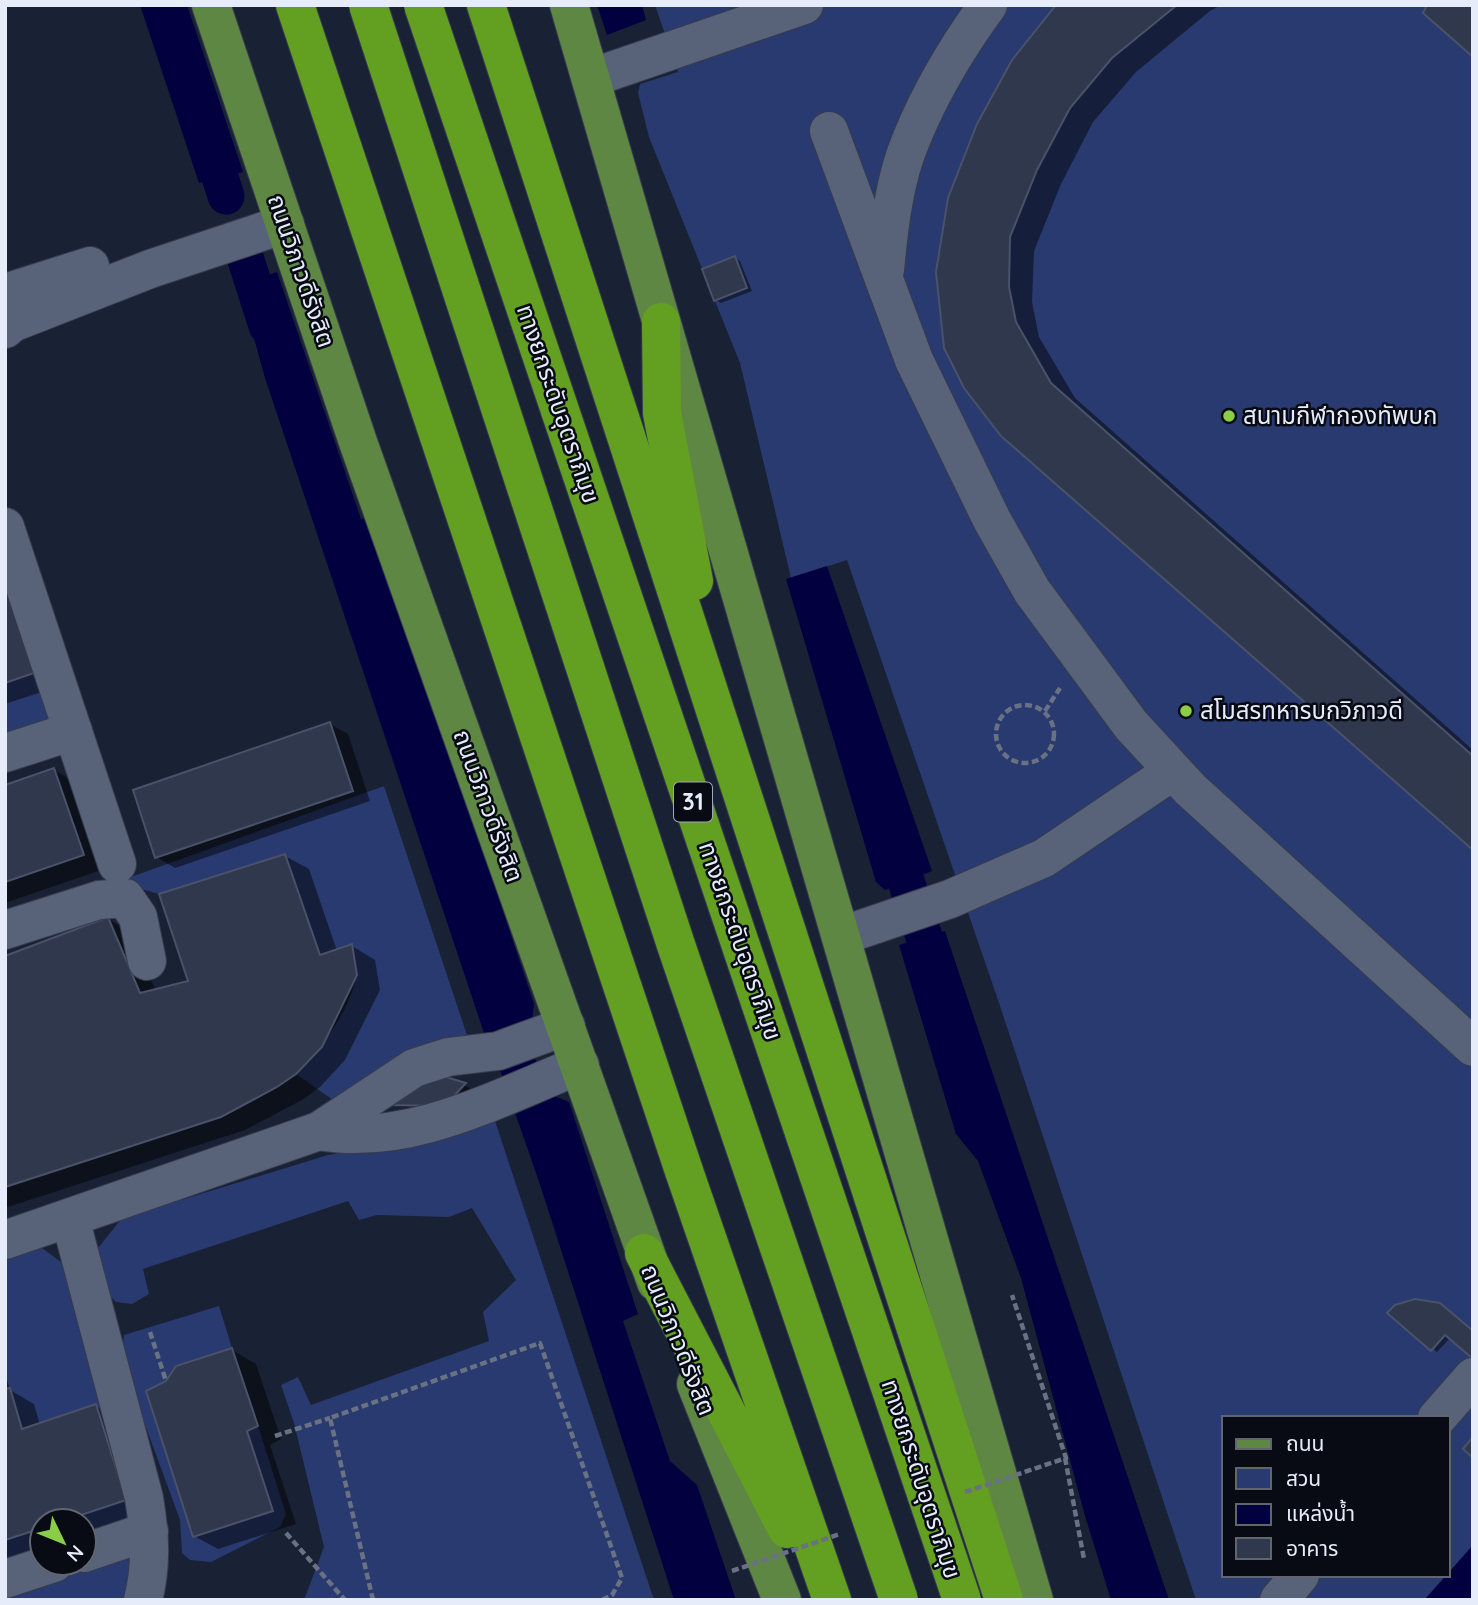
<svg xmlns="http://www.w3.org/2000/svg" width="1478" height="1605" font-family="Quicksand,'Noto Sans Thai',sans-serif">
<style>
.green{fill:#283a70;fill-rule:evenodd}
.water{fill:#030040}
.shadow{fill:#0007}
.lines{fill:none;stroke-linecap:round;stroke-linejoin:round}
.canal{stroke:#030040;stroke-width:37}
.building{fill:#30384e;stroke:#495269;stroke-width:2}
.minor-casing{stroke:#363c4d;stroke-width:40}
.major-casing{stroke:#363c4d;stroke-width:40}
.highway-casing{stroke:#363c4d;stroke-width:40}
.path{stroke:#6a7182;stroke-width:4.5;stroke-dasharray:7 3.5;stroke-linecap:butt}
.minor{stroke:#586279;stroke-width:38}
.major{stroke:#5f8744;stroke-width:38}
.highway{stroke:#639f21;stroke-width:38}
.highway-bridge-casing{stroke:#363c4d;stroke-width:40;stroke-linecap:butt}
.path-bridge{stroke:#6a7182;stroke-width:4.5;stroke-dasharray:7 3.5;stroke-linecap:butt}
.highway-bridge{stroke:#639f21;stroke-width:38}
.poi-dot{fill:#8ace48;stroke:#080b14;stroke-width:2.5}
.labels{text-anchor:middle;stroke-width:5;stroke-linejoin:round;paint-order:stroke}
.shield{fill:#080b14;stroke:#a3a8b5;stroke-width:2}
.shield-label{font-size:23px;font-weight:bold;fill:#e6ecfa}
.street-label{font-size:24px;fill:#e6ecfa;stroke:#080b14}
.poi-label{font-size:24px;fill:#e6ecfa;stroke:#080b14;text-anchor:start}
</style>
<rect width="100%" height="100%" fill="#192135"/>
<g class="green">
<path d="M 655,5 L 1473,5 L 1473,1600 L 1196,1600 L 998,1000 L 847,560 L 791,578 L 740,363 L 649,137 L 638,93 L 640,84 L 678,72 ZM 1224,1418 L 1448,1418 L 1448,1575 L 1224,1575 Z"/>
<polygon points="37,672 58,727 5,743 5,683"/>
<path d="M 384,786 L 469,1041 L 333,1100 L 296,1074 C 321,1048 349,1013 356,977 C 358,967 353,954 351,944 L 320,955 L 285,854 L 159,894 L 117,882 Z"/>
<polygon points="493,1115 654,1600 304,1600 324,1547 294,1423 281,1385 298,1377 311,1405 489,1341 483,1312 516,1280 472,1208 449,1217 377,1215 359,1220 348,1201 143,1269 149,1294 132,1304 116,1302 103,1289 97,1272 98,1248 122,1218 328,1155 448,1134"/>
<polygon points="42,1248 61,1262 109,1400 138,1509 133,1600 5,1600 5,1540 42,1528 42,1563 84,1563 84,1521 63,1521 126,1500 96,1404 22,1429 10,1388 5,1389 5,1255"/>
<polygon points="219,1306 232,1348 176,1366 166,1381 146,1392 193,1536 273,1511 247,1431 258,1426 286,1514 280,1527 211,1562 190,1560 182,1553 180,1520 121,1359 124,1335"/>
</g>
<g class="water">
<polygon points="140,5 187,5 243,172 199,183"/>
<polygon points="597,5 642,5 646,20 607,35"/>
<polygon points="277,272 361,519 372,518 534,1004 532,1021 485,1036 265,378 239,284"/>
<polygon points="827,566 932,871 885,890 876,882 786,579"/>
<polygon points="945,931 1169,1600 1111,1600 1085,1516 1021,1278 978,1161 956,1134 899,945"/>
<polygon points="540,1090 569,1102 638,1314 623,1321 670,1461 697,1485 736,1600 674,1600 523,1132 543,1123"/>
<polygon points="1473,1545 1473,1600 1427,1600 1426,1598"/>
</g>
<g class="shadow">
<polygon points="1058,5 1221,5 1210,11 1136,72 1093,122 1061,184 1034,251 1032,302 1039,337 1075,398 1473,750 1473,848 965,388"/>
<polygon points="735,258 740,261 752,291 721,303 716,300"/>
<polygon points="5,523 60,686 5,704"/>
<polygon points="330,724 348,734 370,801 175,868 157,857"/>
<polygon points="54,770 78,784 107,868 5,903 5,787"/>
<polygon points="285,856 309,869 337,951 352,946 375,960 380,990 345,1060 320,1087 302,1100 245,1130 5,1208 5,958 108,919 132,933 156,991 190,982"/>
<polygon points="437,1075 470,1088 451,1108 394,1105"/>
<polygon points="1390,1313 1473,1331 1451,1337 1437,1352"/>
<polygon points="232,1350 256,1364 281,1439 270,1445 296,1524 218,1549 194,1536 167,1382"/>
<polygon points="5,1373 10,1390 34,1404 40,1425 96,1406 120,1420 149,1513 84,1535 84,1521 42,1521 42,1549 5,1561"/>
</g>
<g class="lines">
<g class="canal">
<polyline points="205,130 226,196"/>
<polyline points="245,257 267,326"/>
<polyline points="891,835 940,986"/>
<polyline points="501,1017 556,1174"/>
</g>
</g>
<g class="building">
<polygon points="1056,5 1177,5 1112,58 1070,108 1037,170 1010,237 1009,287 1016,322 1051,383 1473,756 1473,850 1001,436 964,388 944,348 936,272 948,198 977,124 1012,60"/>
<polygon points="1427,5 1473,5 1473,57 1423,13"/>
<polygon points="735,256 747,288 714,301 702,269"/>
<polygon points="5,578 37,672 5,683"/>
<polygon points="330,722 353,791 155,858 133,790"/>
<polygon points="54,768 84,855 5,882 5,785"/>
<polygon points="285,854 320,955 352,944 357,975 322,1047 296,1074 277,1087 221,1117 5,1187 5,956 108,917 140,993 188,981 159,894"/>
<polygon points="436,1074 466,1083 445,1106 390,1105"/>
<polygon points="1415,1299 1440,1303 1473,1331 1473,1359 1445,1335 1431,1351 1387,1313 1395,1305"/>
<polygon points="232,1348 258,1426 247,1431 273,1511 193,1537 146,1391 166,1381 176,1366"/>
<polygon points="10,1388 22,1429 96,1404 126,1500 63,1521 42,1521 42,1528 5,1540 5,1389"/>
<polygon points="1473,1437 1473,1458 1463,1449"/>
</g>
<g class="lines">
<defs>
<g id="minor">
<polyline points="591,78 804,5"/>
<polyline points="829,131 914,360 992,520 1032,591 1131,725 1190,789 1473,1047"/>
<path d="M 885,270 C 889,228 894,180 911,140 C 930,93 958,46 988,5"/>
<polyline points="5,293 90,266"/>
<polyline points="5,329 12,323 150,269 285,224"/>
<polyline points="5,527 117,864"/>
<polyline points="5,753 73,731"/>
<polyline points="5,930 99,900 125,898 138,917 147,961"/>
<polyline points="841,936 950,899 1044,858 1173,771"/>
<path d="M 319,1131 C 410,1147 497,1098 580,1065"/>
<path d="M 70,1218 L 144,1498 C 150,1534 152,1565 143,1600"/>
<polyline points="5,1240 319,1131 414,1068 448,1057 498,1051 566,1026"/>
<polyline points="1437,1418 1473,1377"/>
<polyline points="84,1553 149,1531"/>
<polyline points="5,1579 54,1563"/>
<polyline points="1279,1600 1300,1575"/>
</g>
<g id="major">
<polyline points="211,5 358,442 656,1282"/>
<polyline points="569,5 1034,1600"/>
<polyline points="696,1384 782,1600"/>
</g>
<g id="highway">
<polyline points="295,5 684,1171 832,1600"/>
<polyline points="486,5 1004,1600"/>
<polyline points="661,322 662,413 694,581"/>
<polyline points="644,1253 787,1529"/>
</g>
</defs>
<use href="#minor" class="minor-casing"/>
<use href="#major" class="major-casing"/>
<use href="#highway" class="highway-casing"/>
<g class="path">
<circle cx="1025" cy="734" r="29"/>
<polyline points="1045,711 1060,688"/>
<polyline points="150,1332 166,1381"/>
<polyline points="275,1436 330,1418"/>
<polyline points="1065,1458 1084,1559"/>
<polyline points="286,1533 345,1600"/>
<polyline points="373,1600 330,1418 540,1343 622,1578 612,1595 602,1600"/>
</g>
<use href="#minor" class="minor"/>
<use href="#major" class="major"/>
<use href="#highway" class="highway"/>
<defs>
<g id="highway-bridge">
<polyline points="368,5 676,945 899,1600"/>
<polyline points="423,5 962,1600"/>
</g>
</defs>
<use href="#highway-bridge" class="highway-bridge-casing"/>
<g class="path-bridge">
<polyline points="965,1492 1066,1458 1012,1295"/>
<polyline points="732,1571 840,1534"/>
</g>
<use href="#highway-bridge" class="highway-bridge"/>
</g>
<g class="poi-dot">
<circle cx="1229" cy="416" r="7"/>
<circle cx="1186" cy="711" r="7"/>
</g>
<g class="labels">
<rect class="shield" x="674" y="782.5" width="38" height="39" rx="5"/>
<g class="shield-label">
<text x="693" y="810">31</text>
</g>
<g class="street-label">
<text transform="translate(301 271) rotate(71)" y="8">ถนนวิภาวดีรังสิต</text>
<text transform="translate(558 404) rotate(71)" y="8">ทางยกระดับอุตราภิมุข</text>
<text transform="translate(488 806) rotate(70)" y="8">ถนนวิภาวดีรังสิต</text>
<text transform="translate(740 941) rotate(71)" y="8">ทางยกระดับอุตราภิมุข</text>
<text transform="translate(678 1340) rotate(68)" y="8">ถนนวิภาวดีรังสิต</text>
<text transform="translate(921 1479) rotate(72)" y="8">ทางยกระดับอุตราภิมุข</text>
</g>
<g class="poi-label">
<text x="1243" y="424">สนามกีฬากองทัพบก</text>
<text x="1200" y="719">สโมสรทหารบกวิภาวดี</text>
</g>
</g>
<rect width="1478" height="1605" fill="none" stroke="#e6ecfa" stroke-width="14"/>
<rect x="1222" y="1416" width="228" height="161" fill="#080b14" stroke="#616570" stroke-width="2"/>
<rect x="1236" y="1439" width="35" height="10" fill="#5f8744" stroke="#616570" stroke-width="2"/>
<text x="1286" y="1451" font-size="21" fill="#e6ecfa">ถนน</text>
<rect x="1236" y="1468" width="35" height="21" fill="#283a70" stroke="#616570" stroke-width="2"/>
<text x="1286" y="1486" font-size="21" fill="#e6ecfa">สวน</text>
<rect x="1236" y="1504" width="35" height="21" fill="#030040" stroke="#616570" stroke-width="2"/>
<text x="1286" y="1521" font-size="21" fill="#e6ecfa">แหล่งน้ำ</text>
<rect x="1236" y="1538" width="35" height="21" fill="#30384e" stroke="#616570" stroke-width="2"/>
<text x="1286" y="1556" font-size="21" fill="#e6ecfa">อาคาร</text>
<g transform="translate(63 1542) rotate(133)"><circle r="33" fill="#080b14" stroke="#616570" stroke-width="2"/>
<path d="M0-5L12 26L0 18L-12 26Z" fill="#8ace48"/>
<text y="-10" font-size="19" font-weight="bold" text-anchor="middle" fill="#e6ecfa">N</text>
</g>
</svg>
